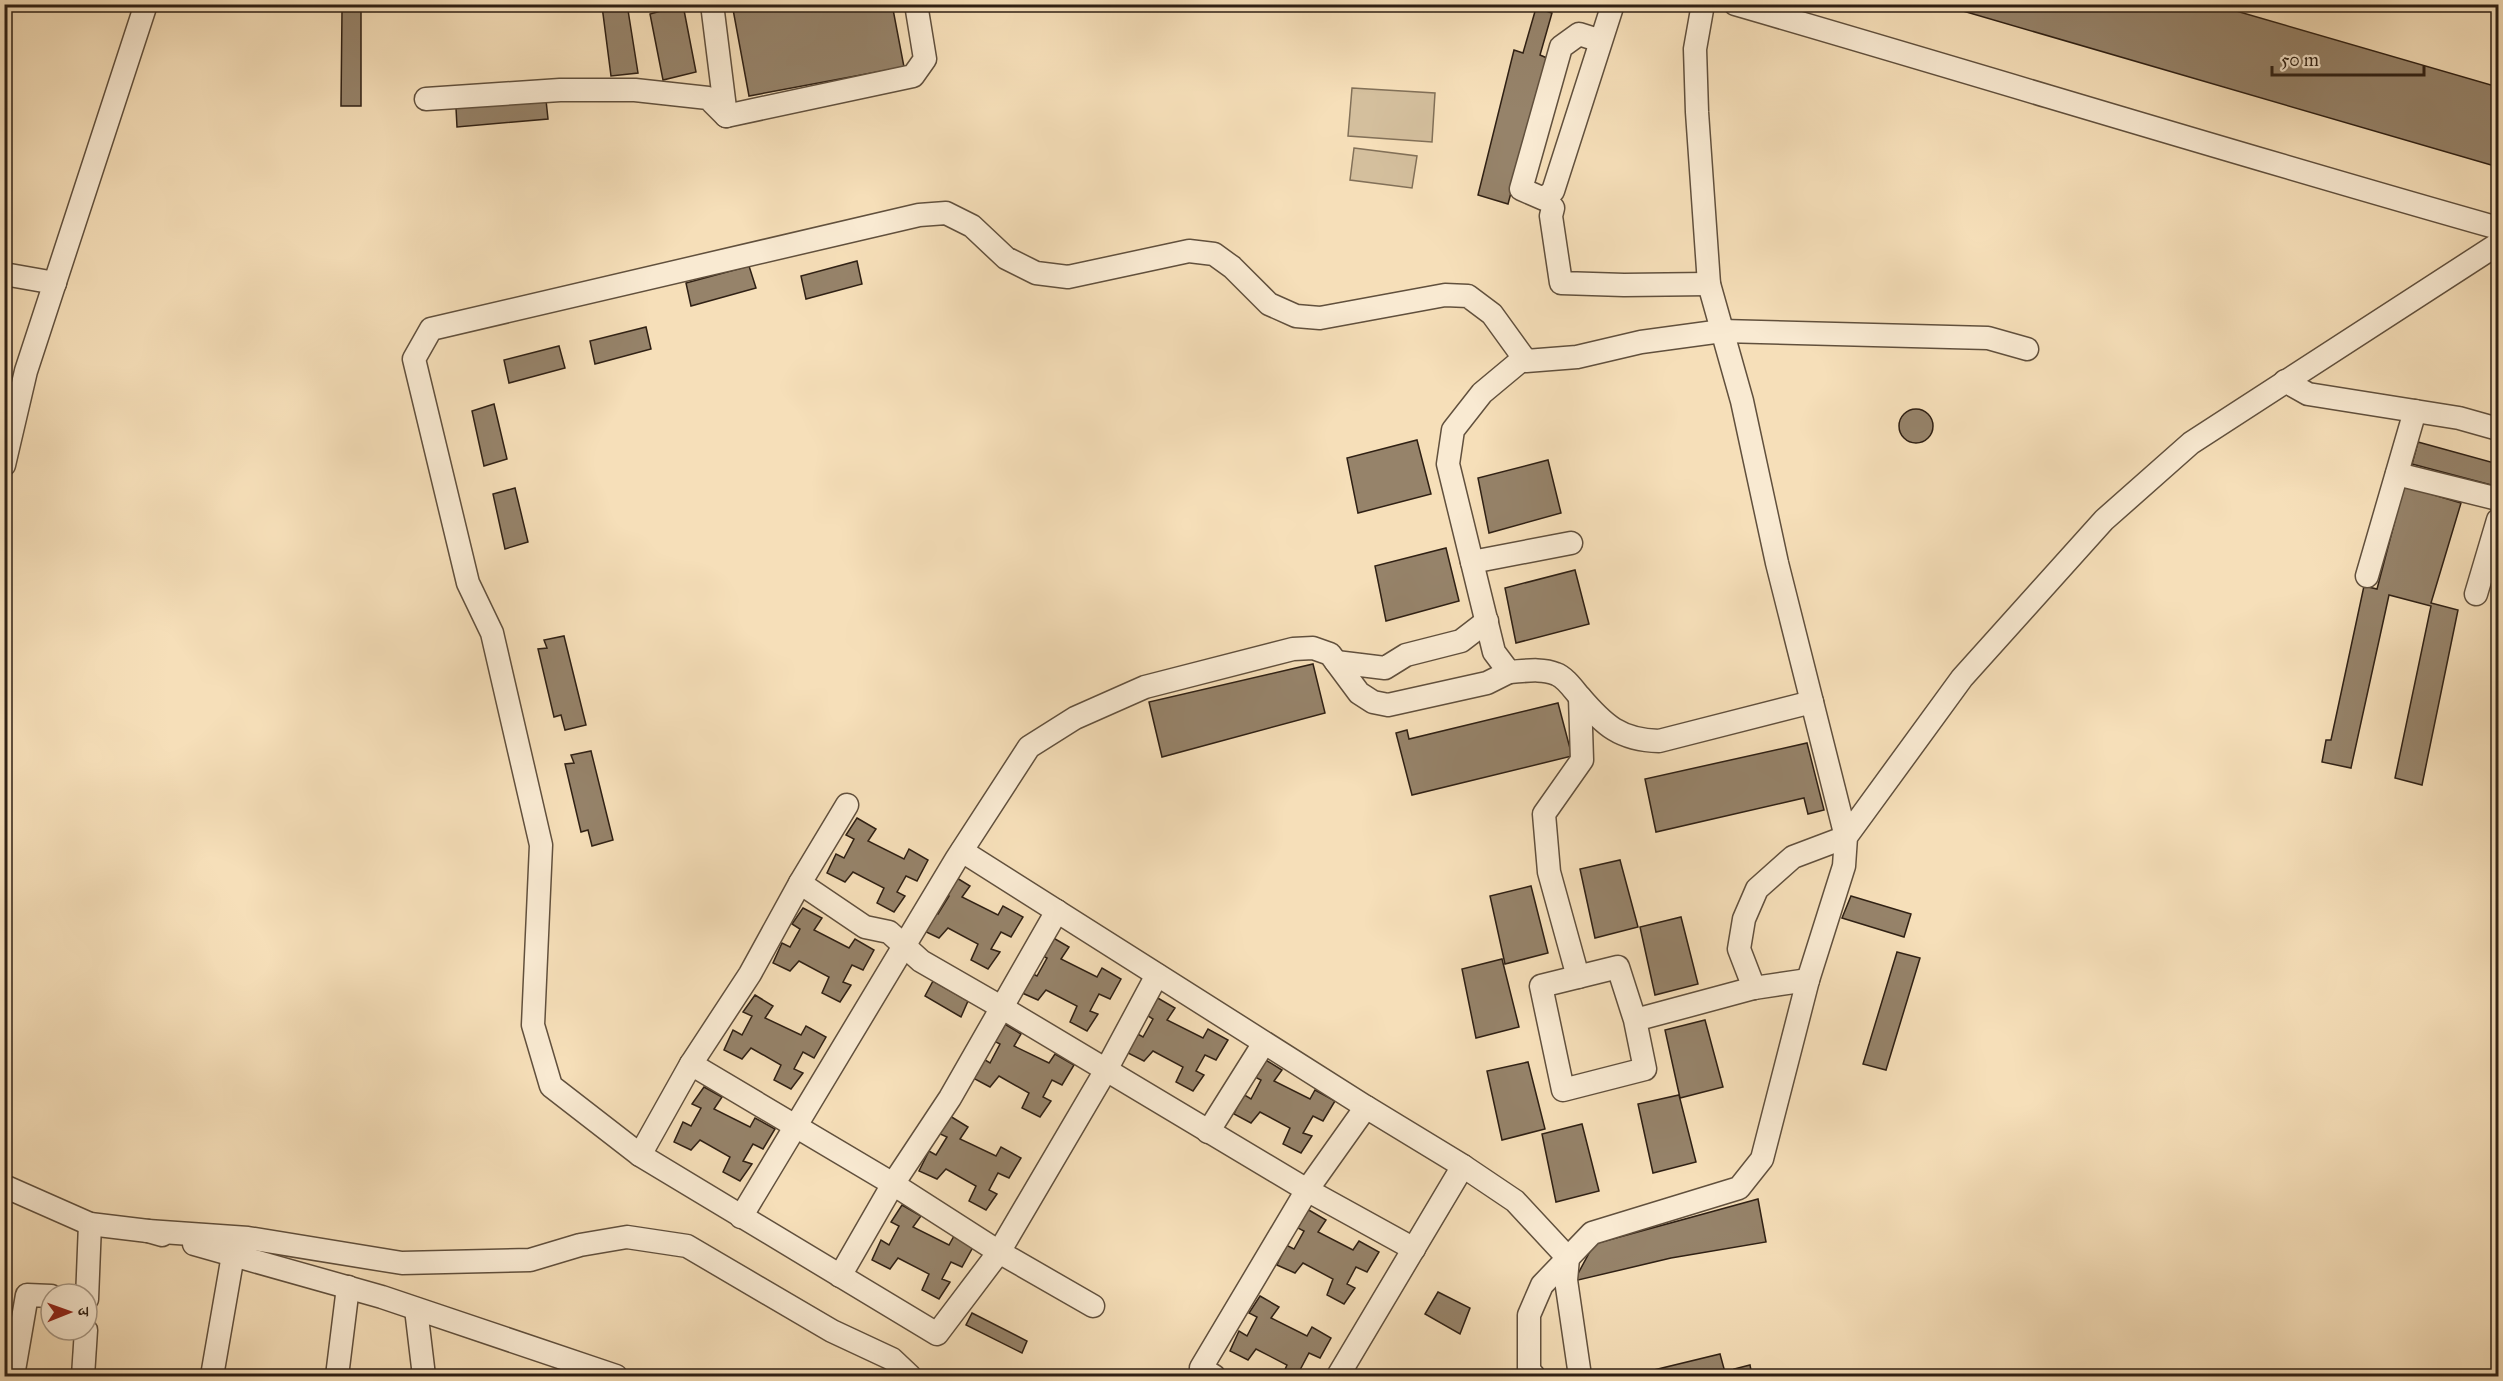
<svg xmlns="http://www.w3.org/2000/svg" width="2503" height="1381" font-family="'IM FELL Great Primer','Noto Serif Devanagari',serif">
<style>
.green{fill:#d4bf9d;stroke:#827058;stroke-width:1.5}
.building{fill:#96836a;stroke:#2f2014;stroke-width:1.5}
.lines{fill:none;stroke-linecap:round;stroke-linejoin:round}
.minor-casing{stroke:#61503d;stroke-width:25}
.minor{stroke:#f9ead2;stroke-width:22}
</style>
<rect width="100%" height="100%" fill="#f6dfb9"/>
<filter id="stains"><feTurbulence type="fractalNoise" baseFrequency=".00333" numOctaves="4"/><feColorMatrix values="0 0 0 0 .2 0 0 0 0 .09 0 0 0 0 .02 0 0 0 .5 -.17"/></filter>
<radialGradient id="worn" r=".72"><stop offset=".6" stop-color="#630" stop-opacity="0"/><stop offset="1" stop-color="#630" stop-opacity=".3"/></radialGradient>
<g class="green">
<polygon points="1352,88 1435,93 1432,142 1348,136"/>
<polygon points="1354,148 1417,156 1412,188 1350,180"/>
</g>
<g class="building">
<polygon points="610,4 627,4 638,73 611,76 602,6"/>
<polygon points="732,4 892,4 904,67 749,96"/>
<polygon points="1939,4 2212,4 2498,87 2498,167"/>
<polygon points="683,5 696,72 663,80 650,14"/>
<polygon points="1536,8 1552,13 1540,55 1547,58 1508,204 1478,195 1514,50 1523,53"/>
<polygon points="342,11 361,11 361,106 341,106"/>
<polygon points="546,100 548,119 457,127 456,108"/>
<polygon points="857,261 862,284 806,299 801,276"/>
<polygon points="749,266 756,288 691,306 686,283"/>
<polygon points="646,327 651,349 595,364 590,341"/>
<polygon points="559,346 565,368 509,383 504,360"/>
<polygon points="494,404 507,459 484,466 472,411"/>
<circle cx="1916" cy="426" r="17"/>
<polygon points="1417,440 1431,494 1358,513 1347,458"/>
<polygon points="2418,442 2498,464 2495,486 2412,464"/>
<polygon points="1548,460 1561,513 1489,533 1478,478"/>
<polygon points="2404,486 2461,503 2431,603 2458,610 2422,785 2395,778 2431,606 2389,595 2351,768 2322,762 2326,740 2331,740 2364,586 2377,589"/>
<polygon points="515,488 528,542 505,549 493,494"/>
<polygon points="1446,548 1459,601 1386,621 1375,566"/>
<polygon points="1575,570 1589,624 1516,643 1505,588"/>
<polygon points="564,636 586,725 565,730 561,715 554,717 538,649 547,648 544,640"/>
<polygon points="1313,664 1325,713 1162,757 1149,702"/>
<polygon points="1558,703 1572,756 1412,795 1396,733 1407,730 1409,739"/>
<polygon points="1807,743 1824,810 1808,814 1804,798 1656,832 1645,779"/>
<polygon points="591,751 613,840 592,846 588,830 581,832 565,764 574,763 571,755"/>
<polygon points="857,818 876,829 868,841 904,859 909,849 928,860 917,881 906,876 897,892 905,896 894,912 877,903 884,888 853,872 845,882 827,873 836,854 844,858 854,839 846,835"/>
<polygon points="1620,860 1638,927 1595,938 1580,869"/>
<polygon points="952,875 970,886 962,897 998,915 1003,906 1023,917 1011,937 1001,932 991,949 1000,952 988,969 971,960 978,944 948,928 939,938 922,930 931,910 938,914 949,896 940,892"/>
<polygon points="1531,886 1548,953 1505,964 1490,896"/>
<polygon points="1851,896 1911,914 1904,937 1842,918"/>
<polygon points="803,908 822,918 814,930 849,948 855,939 874,950 863,970 852,965 843,982 851,985 840,1002 822,993 829,977 799,961 790,971 773,963 782,943 790,947 800,929 792,924"/>
<polygon points="1681,917 1698,984 1655,995 1640,927"/>
<polygon points="1050,936 1069,947 1061,959 1097,977 1102,968 1121,979 1110,999 1099,994 1090,1011 1098,1014 1087,1031 1070,1022 1077,1006 1046,990 1038,1000 1020,992 1029,972 1037,976 1047,958 1039,954"/>
<polygon points="1897,952 1920,958 1886,1070 1863,1064"/>
<polygon points="1502,959 1519,1027 1476,1038 1462,969"/>
<polygon points="933,981 968,1001 961,1017 925,996"/>
<polygon points="755,995 773,1006 765,1018 801,1035 806,1026 826,1037 814,1058 803,1052 794,1069 803,1073 791,1089 774,1080 781,1065 751,1048 742,1059 724,1050 733,1030 742,1035 752,1016 743,1012"/>
<polygon points="1156,997 1175,1008 1167,1020 1203,1038 1208,1029 1228,1040 1216,1060 1205,1055 1196,1071 1204,1075 1193,1091 1176,1082 1183,1067 1153,1051 1144,1061 1126,1052 1136,1033 1143,1037 1153,1019 1145,1014"/>
<polygon points="1705,1020 1723,1087 1680,1098 1665,1030"/>
<polygon points="1003,1023 1021,1034 1014,1046 1049,1063 1055,1054 1074,1065 1062,1085 1052,1080 1043,1097 1051,1101 1040,1117 1022,1108 1029,1093 999,1076 990,1087 973,1078 982,1058 990,1063 1000,1044 992,1040"/>
<polygon points="1264,1059 1282,1070 1274,1081 1310,1099 1315,1090 1335,1101 1323,1121 1313,1116 1303,1133 1312,1136 1301,1153 1283,1144 1290,1128 1260,1112 1251,1123 1234,1114 1243,1094 1251,1099 1261,1080 1253,1076"/>
<polygon points="1528,1062 1545,1129 1502,1140 1487,1071"/>
<polygon points="704,1087 722,1097 714,1109 750,1127 755,1118 775,1129 763,1149 753,1144 743,1161 752,1164 740,1181 723,1172 730,1157 700,1140 691,1150 674,1142 683,1122 691,1126 701,1108 692,1104"/>
<polygon points="1679,1095 1696,1162 1653,1173 1638,1104"/>
<polygon points="950,1116 968,1127 960,1139 996,1156 1001,1147 1021,1158 1009,1178 998,1173 989,1190 997,1194 986,1210 969,1201 976,1186 946,1169 937,1179 919,1171 929,1151 936,1155 947,1137 938,1133"/>
<polygon points="1582,1124 1599,1191 1556,1202 1542,1134"/>
<polygon points="1758,1199 1766,1242 1671,1258 1574,1281 1594,1244"/>
<polygon points="902,1205 921,1216 913,1227 949,1245 954,1236 973,1247 962,1267 951,1262 942,1279 950,1282 939,1299 922,1290 929,1274 898,1258 890,1269 872,1260 881,1240 889,1245 899,1226 891,1222"/>
<polygon points="1307,1209 1326,1220 1318,1232 1353,1250 1359,1241 1379,1252 1367,1272 1356,1267 1347,1284 1355,1288 1344,1304 1327,1295 1333,1279 1303,1263 1295,1273 1277,1265 1286,1245 1294,1249 1304,1231 1296,1227"/>
<polygon points="1438,1292 1470,1308 1460,1334 1425,1314"/>
<polygon points="1260,1296 1279,1307 1271,1318 1307,1336 1312,1327 1331,1338 1320,1358 1309,1353 1300,1370 1308,1373 1306,1376 1282,1376 1287,1365 1256,1349 1248,1360 1230,1351 1239,1331 1247,1336 1257,1317 1249,1313"/>
<polygon points="972,1313 1027,1341 1022,1353 966,1325"/>
<polygon points="1720,1354 1726,1376 1629,1376"/>
<polygon points="1750,1365 1752,1376 1735,1376 1734,1369"/>
</g>
<g class="lines">
<defs>
<g id="minor">
<polyline points="712,4 726,116"/>
<polyline points="1703,4 1695,49 1697,112 1709,284 1742,401 1777,563 1846,837 1793,857 1757,889 1744,919 1739,949 1754,988"/>
<path d="M 1735,4 C 1990,78 2243,156 2498,228"/>
<polyline points="1601,41 1579,34 1561,47 1521,189 1544,199 1553,191 1613,4"/>
<polyline points="426,99 560,90 635,90 708,98 726,116 913,76 925,59 916,4"/>
<polyline points="1553,208 1551,216 1561,283 1624,285 1709,284"/>
<polyline points="4,274 55,283"/>
<path d="M 1524,358 L 1482,393 L 1453,430 L 1448,464 L 1494,652 L 1509,672 C 1525,671 1542,668 1556,674 C 1565,677 1574,690 1580,697 C 1604,725 1620,740 1659,741 L 1812,702"/>
<polyline points="2285,381 2308,394 2459,418 2498,429"/>
<polyline points="4,465 26,371 146,4"/>
<polyline points="2397,474 2498,499"/>
<polyline points="1472,562 1571,543"/>
<polyline points="2367,576 2415,411"/>
<polyline points="2476,594 2498,520"/>
<polyline points="1336,662 1385,668 1406,655 1461,641 1487,621"/>
<polyline points="847,805 800,883 865,927 889,932 921,961 1001,1007 1307,1190 1414,1249"/>
<polyline points="962,851 1366,1107"/>
<polyline points="800,883 750,974 691,1064 640,1155 551,1086 533,1025 541,845 492,633 468,583 414,359 431,329 919,215 946,213 972,226 1006,258 1036,273 1068,277 1189,251 1214,254 1232,267 1269,304 1296,316 1320,318 1445,295 1468,296 1492,314 1526,361 1577,357 1641,342 1722,331 1988,338 2027,349"/>
<polyline points="1578,977 1549,872 1544,814 1582,760 1580,697"/>
<polyline points="1635,1020 1645,1069 1563,1090 1541,986 1618,967 1635,1020 1754,988 1808,980"/>
<polyline points="691,1064 893,1184 999,1252 1093,1306"/>
<polyline points="1208,1132 1264,1043"/>
<polyline points="640,1155 937,1334 999,1252 1106,1070 1157,975"/>
<polyline points="4,1186 90,1224 148,1231 162,1235"/>
<polyline points="741,1217 957,858 1029,747 1075,718 1145,687 1293,649 1313,648 1330,654 1359,693 1373,702 1388,705 1487,683 1509,672"/>
<polyline points="148,1231 248,1238 402,1263 530,1260 580,1245 627,1237 687,1246 832,1331 892,1359 910,1376"/>
<polyline points="194,1244 382,1297 616,1376"/>
<polyline points="840,1276 893,1184 950,1098 1057,911"/>
<polyline points="87,1299 90,1224"/>
<polyline points="416,1309 424,1376"/>
<polyline points="13,1376 27,1295 51,1296"/>
<polyline points="83,1376 86,1330"/>
<polyline points="212,1376 233,1255"/>
<polyline points="337,1376 348,1287"/>
<polyline points="1214,1376 1201,1368 1307,1190 1366,1107 1463,1166 1515,1201 1568,1258 1566,1280 1580,1376"/>
<polyline points="1338,1376 1463,1166"/>
<polyline points="1534,1376 1529,1370 1529,1315 1542,1285 1592,1233 1739,1188 1762,1159 1808,980 1844,866 1846,837 1962,678 2104,520 2191,443 2498,244"/>
</g>
</defs>
<use href="#minor" class="minor-casing"/>
<use href="#minor" class="minor"/>
</g>
<rect width="2503" height="1381" fill="none" stroke="#f6dfb9" stroke-width="24"/>
<rect x="6" y="6" width="2491" height="1369" fill="none" stroke="#2f2014" stroke-width="3"/>
<rect x="12" y="12" width="2479" height="1357" fill="none" stroke="#2f2014" stroke-width="1.5"/>
<g transform="translate(69 1312) rotate(89)"><circle r="28" fill="#f9ead2" stroke="#a89986" stroke-width="1.5"/>
<path d="M0-4.5L10 22L0 15L-10 22Z" fill="#8f2418"/>
<text y="-9" font-size="16" font-weight="bold" text-anchor="middle" fill="#2f2014">उ</text>
</g>
<path d="M2272 66v9h152v-9" fill="none" stroke="#2f2014" stroke-width="3"/>
<text x="2281" y="66" font-size="18" fill="#2f2014" stroke="#f9ead2" stroke-width="4.5" paint-order="stroke">50 m</text>
<rect width="100%" height="100%" filter="url(#stains)"/>
<rect width="100%" height="100%" fill="url(#worn)"/>
</svg>
